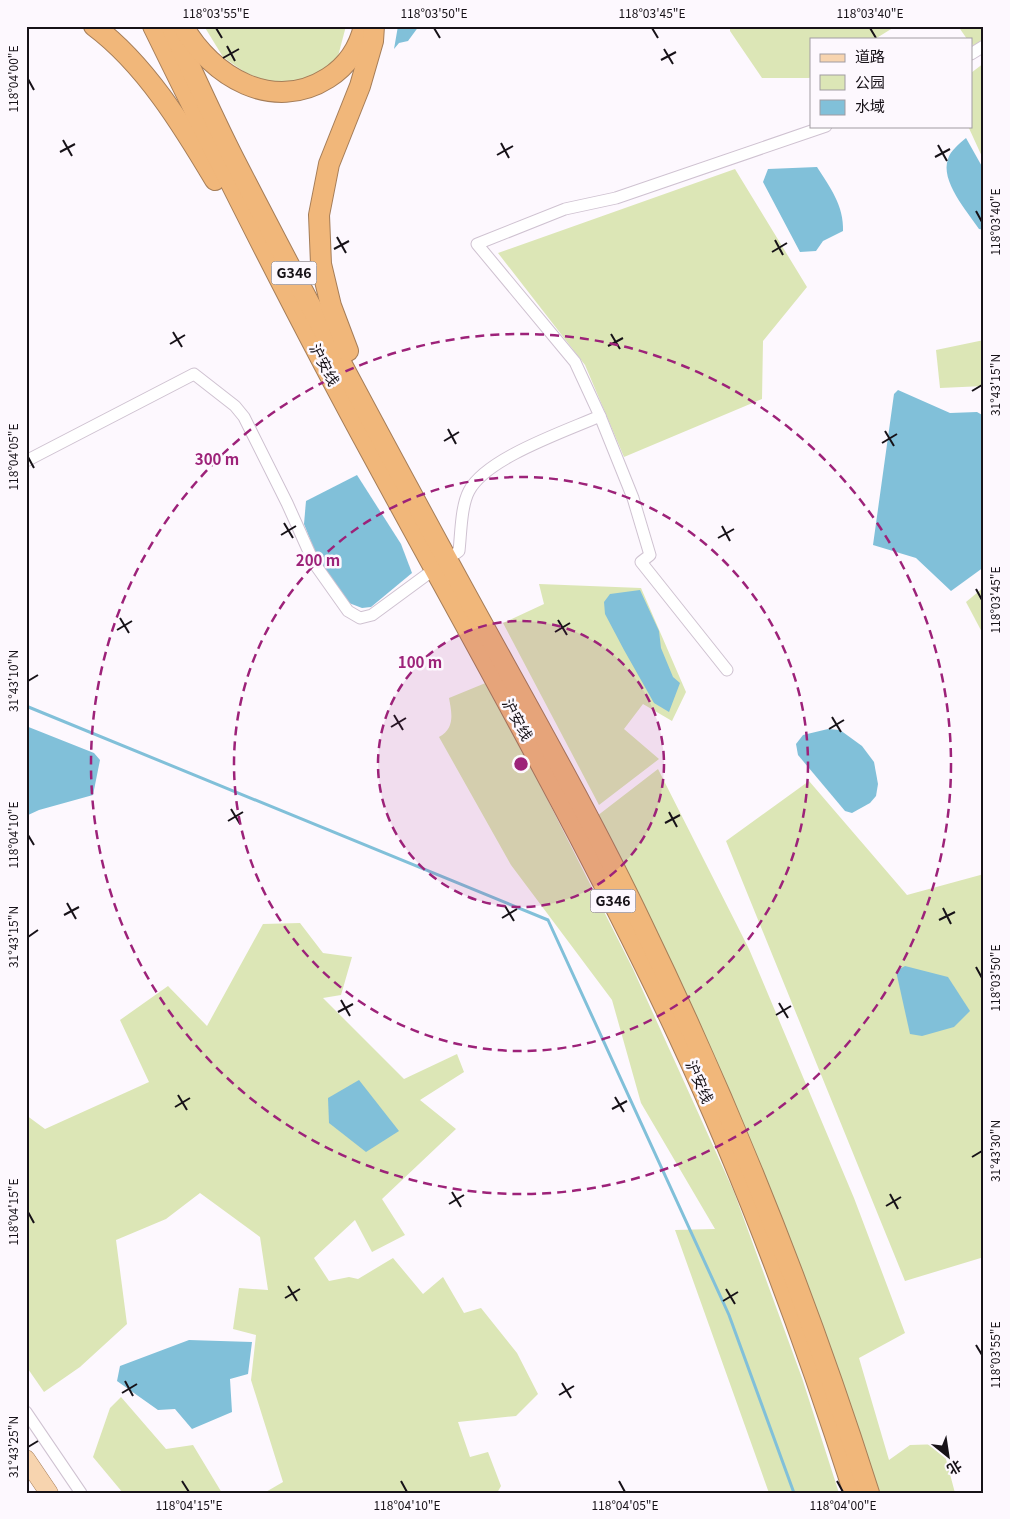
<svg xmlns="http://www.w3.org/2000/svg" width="1010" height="1519" font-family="Georgia,'Noto Sans SC',serif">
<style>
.green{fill:#dce6b6}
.water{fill:#81c0d9}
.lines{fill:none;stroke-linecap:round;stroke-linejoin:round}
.stream{stroke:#81c0d9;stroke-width:3}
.street-casing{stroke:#cfc2d1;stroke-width:13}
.primary-casing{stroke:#a57d58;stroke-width:19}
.highway-casing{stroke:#a57d58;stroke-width:22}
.street{stroke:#fff;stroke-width:11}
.primary{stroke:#f7d4af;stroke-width:18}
.highway{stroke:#f1b77a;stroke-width:20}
.ticks{fill:none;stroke:#171218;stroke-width:2}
.ring{fill:none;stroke:#9d2279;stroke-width:2.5;stroke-dasharray:9 6}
.labels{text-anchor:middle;stroke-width:5;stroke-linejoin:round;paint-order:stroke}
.shield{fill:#fdf8fe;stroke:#5c575d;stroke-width:1}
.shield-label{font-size:14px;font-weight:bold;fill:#171218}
.street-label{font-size:15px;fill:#171218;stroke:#fdf8fe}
.centre{fill:#9d2279;stroke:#fdf8fe;stroke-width:2.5}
.ring-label{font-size:15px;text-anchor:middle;font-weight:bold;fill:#9d2279;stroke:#fdf8fe;stroke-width:5;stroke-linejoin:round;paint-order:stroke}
.neatline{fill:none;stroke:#171218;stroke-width:2}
.ticks-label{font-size:12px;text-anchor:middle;fill:#171218}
</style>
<rect width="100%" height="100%" fill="#fdf8fe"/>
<g class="green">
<polygon points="204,26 346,26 337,60 330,66 303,80 273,83 246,73 223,57"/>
<polygon points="730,26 896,26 875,39 811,39 811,77 809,78 762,78 730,31"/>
<polygon points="958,26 984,26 984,38 973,47 971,39 967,39"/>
<polygon points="984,63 984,161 968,126 971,126 971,73"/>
<polygon points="735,169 807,287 763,341 762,399 624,457 585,365 498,253"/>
<polygon points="984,340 984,386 940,388 936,350"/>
<polygon points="539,584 641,588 686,692 672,721 643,704 624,729 659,759 599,805 503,623 544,604"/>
<polygon points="984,587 984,636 966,602"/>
<path d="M 488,682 L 633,969 L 734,1192 L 802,1378 L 839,1493 L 769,1493 L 675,1230 L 715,1229 L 641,1103 L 612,1000 L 511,865 L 439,737 C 455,728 452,714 449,698 Z"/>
<polygon points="658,769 749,949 854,1198 905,1333 859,1358 889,1460 910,1445 942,1444 955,1493 876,1493 597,816"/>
<polygon points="809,781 907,895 984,874 984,1257 905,1281 726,841"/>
<polygon points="300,923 323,953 352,957 341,995 323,998 404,1079 457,1054 464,1072 420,1100 456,1129 382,1199 405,1235 372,1252 355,1220 314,1258 329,1281 349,1277 358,1279 393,1258 423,1294 443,1277 464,1313 481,1308 517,1353 538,1394 516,1416 458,1422 470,1457 488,1452 501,1486 497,1493 264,1493 283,1482 251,1380 256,1335 233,1329 239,1288 268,1290 260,1237 200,1193 166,1219 116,1240 127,1324 80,1367 44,1392 26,1366 26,1115 45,1129 149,1082 120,1020 168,986 207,1026 263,924"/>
<polygon points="121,1397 166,1449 193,1445 222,1493 123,1493 93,1457 110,1408"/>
</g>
<g class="water">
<polygon points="398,26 419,26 408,41 399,43 394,49"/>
<path d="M 966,138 L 984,170 L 984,230 L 979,229 C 967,211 940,181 948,159 C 950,151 960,143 966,138 Z"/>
<path d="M 817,167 C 830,187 844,206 843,231 L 823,241 L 816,251 L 800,252 L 763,182 L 768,169 Z"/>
<polygon points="898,390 950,413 977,412 984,416 984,567 951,591 916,558 873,545 894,394"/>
<polygon points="357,475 401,544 412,573 371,607 362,608 349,603 319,562 304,524 306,501"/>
<polygon points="640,590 659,631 661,648 673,677 680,683 669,712 654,703 624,650 605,614 604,602 610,594"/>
<polygon points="26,726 94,753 100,760 93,795 39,810 26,816"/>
<polygon points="828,729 840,730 862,746 874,762 878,784 876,796 870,803 852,813 845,811 798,755 796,744 803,735"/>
<polygon points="905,966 948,977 970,1011 954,1027 922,1036 910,1034 896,971"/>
<polygon points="359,1080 399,1131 366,1152 329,1123 328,1098"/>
<polygon points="189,1340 252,1342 248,1374 230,1379 232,1412 192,1429 175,1409 158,1410 117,1381 120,1366"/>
</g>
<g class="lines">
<polyline class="stream" points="26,706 548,920 729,1315 794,1493"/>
<defs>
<g id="street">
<polyline points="971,54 984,46"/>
<polyline points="600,416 633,498 650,555 641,562 727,670"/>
<path d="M 26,461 L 194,374 L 235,406 L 244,417 L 287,503 L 314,563 L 348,611 L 360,618 L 372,615 L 459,551 C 461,533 461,506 469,491 C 486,458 566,431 600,416 L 575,362 L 477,244 L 565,209 L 616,198 L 826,126"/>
<polyline points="26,1412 81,1493"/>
</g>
<polyline id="primary" points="26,1459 49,1493"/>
<g id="highway">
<path d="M 94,26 C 145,64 183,126 215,180"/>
<path d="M 153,26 C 224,171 296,315 373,456 C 477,648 585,837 678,1035 C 747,1183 804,1337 854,1493"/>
<path d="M 171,26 C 192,70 212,116 234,159 C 304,295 376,429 449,563 C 514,683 583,801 642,924 C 731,1108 807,1298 869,1493"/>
<path d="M 183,26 C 212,77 273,113 328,78 C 347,66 359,48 364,26"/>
<polyline points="348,351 331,306 321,264 319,215 329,164 360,86 373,41 374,26"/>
</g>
</defs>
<use href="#street" class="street-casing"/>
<use href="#primary" class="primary-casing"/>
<use href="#highway" class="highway-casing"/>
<use href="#street" class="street"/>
<use href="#primary" class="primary"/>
<use href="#highway" class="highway"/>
</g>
<path class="ticks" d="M 216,28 L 222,38M 434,28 L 440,38M 652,28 L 658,38M 870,28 L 876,38M 227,46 L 235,61M 664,49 L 673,64M 223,58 L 239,49M 661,60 L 676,52M 28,79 L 34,90M 63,140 L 72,156M 501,143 L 509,158M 938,145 L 947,161M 60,152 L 75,144M 497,155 L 513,146M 935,157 L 950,149M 976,211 L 982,222M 337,237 L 346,253M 775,240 L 783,255M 334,249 L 349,241M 772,252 L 787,243M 173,332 L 182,347M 611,334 L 620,349M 170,344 L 185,335M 608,346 L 623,338M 972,391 L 982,385M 448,429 L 456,444M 885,431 L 894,446M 444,441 L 459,432M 882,443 L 897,434M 28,457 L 34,468M 284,523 L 293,538M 722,526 L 730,541M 281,535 L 296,526M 718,538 L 734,529M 976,589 L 982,600M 120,618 L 129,633M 558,620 L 567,635M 117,630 L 132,621M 555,632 L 570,623M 28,681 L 38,675M 394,715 L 403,730M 832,717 L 841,732M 391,727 L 406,718M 829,729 L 844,720M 231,809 L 240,824M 669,812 L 677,827M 228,821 L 243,812M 665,823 L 680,815M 28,835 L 34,845M 67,903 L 76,919M 505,906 L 514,921M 943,908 L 951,924M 64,915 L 79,907M 502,918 L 517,909M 939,920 L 955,912M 28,937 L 38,930M 976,967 L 982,978M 341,1000 L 350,1016M 779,1003 L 788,1018M 338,1012 L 353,1004M 776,1015 L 791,1006M 178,1095 L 187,1110M 615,1097 L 624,1112M 175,1107 L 190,1098M 612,1109 L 627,1101M 972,1157 L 982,1151M 452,1192 L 461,1207M 890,1194 L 898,1209M 449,1204 L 464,1195M 886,1206 L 901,1197M 28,1212 L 34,1223M 288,1286 L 297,1301M 726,1289 L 735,1304M 285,1298 L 300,1289M 723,1301 L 738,1292M 976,1345 L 982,1355M 125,1381 L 133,1396M 562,1383 L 571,1398M 122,1393 L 137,1384M 559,1395 L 574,1386M 28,1447 L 38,1441M 182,1481 L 189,1492M 401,1481 L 407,1492M 619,1481 L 625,1492M 837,1481 L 843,1492"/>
<circle cx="521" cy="764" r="143" fill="#9d2279" fill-opacity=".12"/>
<g class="ring">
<circle cx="521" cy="764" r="143"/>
<circle cx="521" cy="764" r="287"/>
<circle cx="521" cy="764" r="430"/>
</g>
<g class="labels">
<g class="shield">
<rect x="271.5" y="261.5" width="45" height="23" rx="4"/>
<rect x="590.5" y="889.5" width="45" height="23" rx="4"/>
</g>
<g class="shield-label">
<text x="294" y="278">G346</text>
<text x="613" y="906">G346</text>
</g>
<g class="street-label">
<text transform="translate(324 365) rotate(62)" y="5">沪安线</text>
<text transform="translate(517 720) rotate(61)" y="5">沪安线</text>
<text transform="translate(699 1082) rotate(66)" y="5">沪安线</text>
</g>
</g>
<circle cx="521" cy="764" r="8" class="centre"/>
<g class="ring-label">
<text x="217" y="465">300 m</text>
<text x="318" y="566">200 m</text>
<text x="420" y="668">100 m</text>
</g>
<rect width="1010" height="1519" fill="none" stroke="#fdf8fe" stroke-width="55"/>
<rect x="810" y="38" width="162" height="90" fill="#fdf8fe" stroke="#a19ca2"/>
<rect x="820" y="54" width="25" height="8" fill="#f7d4af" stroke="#a19ca2"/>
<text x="855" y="62" font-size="15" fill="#171218">道路</text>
<rect x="820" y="75" width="25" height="15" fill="#dce6b6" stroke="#a19ca2"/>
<text x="855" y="88" font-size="15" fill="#171218">公园</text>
<rect x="820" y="100" width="25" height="15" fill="#81c0d9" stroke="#a19ca2"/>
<text x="855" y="112" font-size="15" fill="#171218">水域</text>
<g transform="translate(948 1456) rotate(150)" stroke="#fdf8fe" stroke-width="4" paint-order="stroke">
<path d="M0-4L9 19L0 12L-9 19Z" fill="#171218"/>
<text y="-8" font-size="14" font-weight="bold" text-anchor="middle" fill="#171218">北</text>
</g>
<rect x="28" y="28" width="954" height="1464" class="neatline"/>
<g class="ticks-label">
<text x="216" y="18">118°03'55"E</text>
<text x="434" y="18">118°03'50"E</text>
<text x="652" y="18">118°03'45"E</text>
<text x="870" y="18">118°03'40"E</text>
<text transform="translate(14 79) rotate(-90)" y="4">118°04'00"E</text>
<text transform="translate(996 222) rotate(-90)" y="4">118°03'40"E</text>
<text transform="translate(996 385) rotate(-90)" y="4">31°43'15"N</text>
<text transform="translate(14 457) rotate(-90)" y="4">118°04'05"E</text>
<text transform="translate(996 600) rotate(-90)" y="4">118°03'45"E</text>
<text transform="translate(14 681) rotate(-90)" y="4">31°43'10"N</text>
<text transform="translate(14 835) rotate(-90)" y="4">118°04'10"E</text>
<text transform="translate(14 937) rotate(-90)" y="4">31°43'15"N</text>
<text transform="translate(996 978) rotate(-90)" y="4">118°03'50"E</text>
<text transform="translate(996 1151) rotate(-90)" y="4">31°43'30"N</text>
<text transform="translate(14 1212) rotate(-90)" y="4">118°04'15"E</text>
<text transform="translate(996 1355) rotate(-90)" y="4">118°03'55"E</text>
<text transform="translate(14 1447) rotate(-90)" y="4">31°43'25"N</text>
<text x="189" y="1510">118°04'15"E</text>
<text x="407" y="1510">118°04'10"E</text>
<text x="625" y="1510">118°04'05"E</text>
<text x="843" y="1510">118°04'00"E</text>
</g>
</svg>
